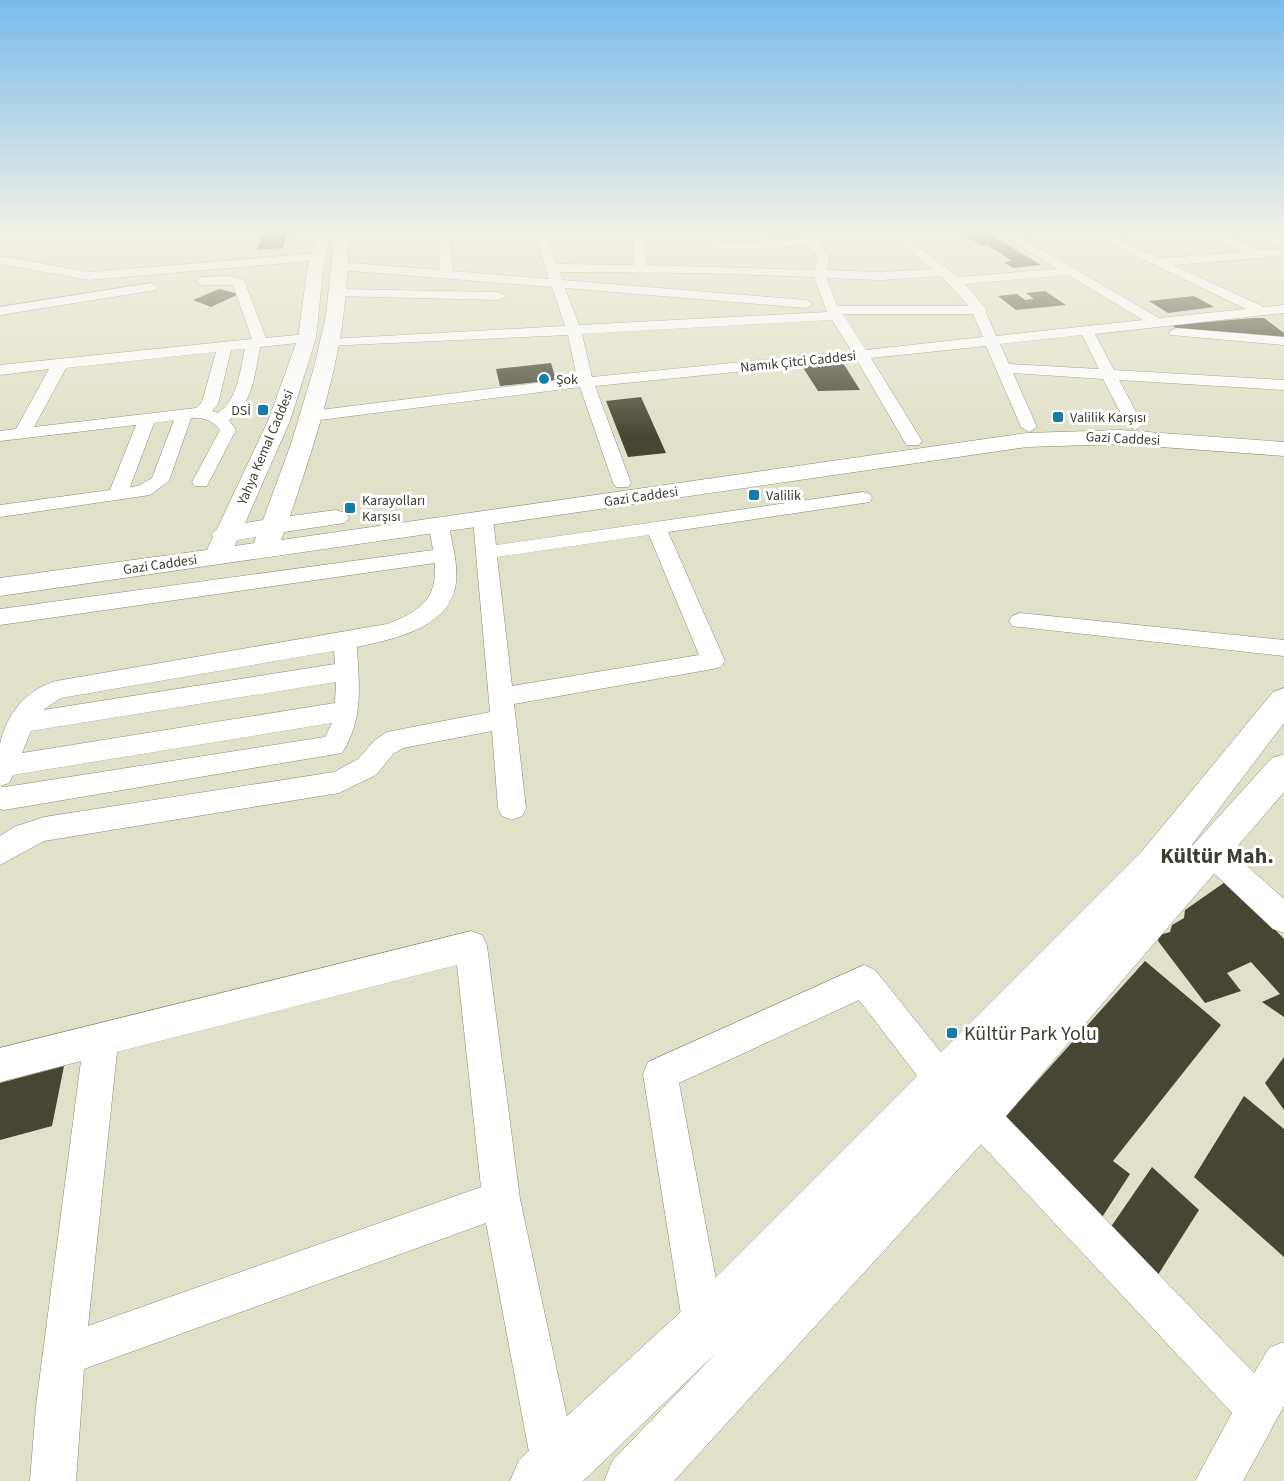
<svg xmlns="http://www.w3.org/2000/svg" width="1284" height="1481" font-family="'Source Sans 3',sans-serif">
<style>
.building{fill:#474632}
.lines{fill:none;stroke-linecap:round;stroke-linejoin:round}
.minor-casing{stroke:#8a8973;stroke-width:1}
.major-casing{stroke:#8a8973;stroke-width:1}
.minor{fill:#fff;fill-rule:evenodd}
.major{fill:#fff;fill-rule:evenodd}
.poi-dot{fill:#127da6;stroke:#fff;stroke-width:2}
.labels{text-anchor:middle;stroke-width:6;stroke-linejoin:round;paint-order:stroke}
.far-street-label{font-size:14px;fill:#3d3d33;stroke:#fff}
.far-poi-label{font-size:14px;fill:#3d3d33;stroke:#fff;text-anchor:start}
.near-poi-label{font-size:20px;fill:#3d3d33;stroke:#fff;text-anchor:start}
.district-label{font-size:22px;font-weight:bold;fill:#3d3d33;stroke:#fff}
</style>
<rect width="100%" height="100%" fill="#e1e0c8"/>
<g class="building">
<polygon points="268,230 292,230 291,234 287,234 283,248 257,250 262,234 267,233"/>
<polygon points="956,230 983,230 1041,265 1013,268 1004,262 1012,261 988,245 982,246"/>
<polygon points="219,289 239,294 211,307 193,300"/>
<polygon points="1045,291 1066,305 1016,310 998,296 1017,294 1025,300 1034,299 1026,293"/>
<polygon points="1194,296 1214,307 1168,313 1149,301"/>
<polygon points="1254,318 1264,318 1284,333 1284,338 1179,331 1172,325"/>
<polygon points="551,363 556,380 500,386 496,369"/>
<polygon points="843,363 860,390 818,391 802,366"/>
<polygon points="641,397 666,453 628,457 606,401"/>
<polygon points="1228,880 1284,939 1284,1017 1262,1002 1280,994 1251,962 1227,973 1241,991 1205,1003 1158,941 1159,935 1170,932 1172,925 1184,918 1185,910"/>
<polygon points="1145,961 1221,1025 1113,1161 1130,1174 1097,1225 1006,1116"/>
<polygon points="1284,1057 1284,1110 1265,1083"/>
<polygon points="64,1066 52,1126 0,1140 0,1083"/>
<polygon points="1244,1096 1284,1129 1284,1257 1194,1177"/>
<polygon points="1152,1167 1199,1210 1156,1278 1108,1231"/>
</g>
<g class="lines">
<defs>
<g id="minor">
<path d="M 438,230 L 449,230 L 453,271 L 549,279 L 533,230 L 544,230 L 556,264 L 634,265 L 632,230 L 643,230 L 646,265 L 815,270 L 817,257 L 810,246 L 724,250 L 711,245 L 698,230 L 710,230 L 719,241 L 725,242 L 805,239 L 799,230 L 810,230 L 829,257 L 827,270 L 881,272 L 932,269 L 883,230 L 896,230 L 958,277 L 1057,269 L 995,230 L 1008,230 L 1159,318 L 1246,309 L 1086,232 L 1085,230 L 1098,230 L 1160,258 L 1244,252 L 1196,232 L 1195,230 L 1209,230 L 1260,250 L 1281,249 L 1258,237 L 1277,230 L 1284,230 L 1284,235 L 1275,237 L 1284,242 L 1284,256 L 1173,265 L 1264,307 L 1284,305 L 1284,313 L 1095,334 L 1114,370 L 1284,380 L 1284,390 L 1119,380 L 1143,425 L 1135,430 L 1127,425 L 1103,379 L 1013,373 L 1037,427 L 1029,432 L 1021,427 L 986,346 L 871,358 L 922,441 L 919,445 L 907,445 L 904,441 L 857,360 L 595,386 L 631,483 L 628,487 L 616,487 L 613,483 L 580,387 L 312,421 L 306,420 L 304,416 L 306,412 L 312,411 L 577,378 L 568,335 L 325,346 L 323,343 L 325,340 L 330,339 L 565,326 L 552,287 L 340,270 L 334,266 L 340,262 L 440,270 ZM 559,272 L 695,273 L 814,277 L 827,312 L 579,325 L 565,288 L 806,308 L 813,304 L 806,300 L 562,280 ZM 1068,275 L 1143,320 L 996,336 L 986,312 L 987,310 L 965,284 ZM 941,276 L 969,306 L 837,306 L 827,278 L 881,280 ZM 843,314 L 973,314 L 983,337 L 866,350 ZM 832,320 L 852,351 L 592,377 L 582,334 ZM 1082,335 L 1099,369 L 1009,364 L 1000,344 Z"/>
<polygon points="318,253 322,254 322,260 89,280 0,264 0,256 89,272"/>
<path d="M 228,276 L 244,280 L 245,283 L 266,338 L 307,334 L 314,338 L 307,342 L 260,347 C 255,372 253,405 229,420 L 236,430 L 207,486 L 195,486 L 192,482 L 220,430 C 212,420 203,417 191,418 L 169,481 L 150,495 L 0,517 L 0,505 L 110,490 L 136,425 L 0,441 L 0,431 L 16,429 L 49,369 L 0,375 L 0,365 L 252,339 L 233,285 L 202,285 L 196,281 L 202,277 ZM 245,349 C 240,370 238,400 218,413 L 212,411 L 218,404 L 231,350 ZM 216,352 L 202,402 L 196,408 L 34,427 L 66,368 ZM 174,420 L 152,478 L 138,486 L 130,487 L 154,423 Z"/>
<polygon points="151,283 157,287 156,290 0,315 0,307"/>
<polygon points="338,289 499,292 506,296 499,300 333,296 331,293"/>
<polygon points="1176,328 1284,337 1284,345 1171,335 1169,332"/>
<path d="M 863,492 L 870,494 L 872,498 L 870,502 L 668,532 L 725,661 L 721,667 L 713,669 L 514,704 L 526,808 L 522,816 L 512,820 L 502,816 L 498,808 L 492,731 L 403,748 L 393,754 L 376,775 L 339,793 L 44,841 L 0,865 L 0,836 L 14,827 L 44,817 L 334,772 L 358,759 L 375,740 L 387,732 L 490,712 L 473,519 L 476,515 L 490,515 L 493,519 L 496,545 ZM 649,535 L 699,655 L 512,686 L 497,557 Z"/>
<path d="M 439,520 L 446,522 L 449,526 C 452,544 458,563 456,582 C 452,628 393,639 357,647 C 359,685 364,719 342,753 L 4,810 L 0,809 C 0,790 0,761 0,744 C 7,713 26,690 56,681 L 387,624 C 418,612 437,601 435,565 L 435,563 L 0,625 L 0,609 L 433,550 L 429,526 L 432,522 ZM 334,651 L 335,664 L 43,710 L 61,698 ZM 336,682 L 335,703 L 22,753 L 31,731 ZM 332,723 L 325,737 L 5,787 L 0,786 L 9,783 L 13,775 Z"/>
<polygon points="1020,613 1284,640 1284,656 1012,626 1009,621 1012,616"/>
<polygon points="1210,838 1220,842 1284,899 1284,933 1273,929 1200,860 1196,851 1200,842"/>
<path d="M 471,931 L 482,935 L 487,946 L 520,1199 L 578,1468 L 572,1481 L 538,1481 L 532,1468 L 486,1223 L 84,1369 L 76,1481 L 30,1481 L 36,1406 L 81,1061 L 0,1082 L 0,1048 ZM 457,965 L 481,1187 L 88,1326 L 117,1052 Z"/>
<polygon points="864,965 875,970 956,1071 961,1083 956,1095 944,1100 932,1095 859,1000 679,1083 725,1327 719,1342 704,1348 689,1342 683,1327 643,1074 648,1062"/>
<polygon points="978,1096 991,1101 1254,1373 1269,1348 1284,1342 1284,1406 1243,1481 1195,1481 1232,1413 965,1127 960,1114 965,1101"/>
</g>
<g id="major">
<path d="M 318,230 L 332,230 L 323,271 L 316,338 L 290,421 L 245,523 L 263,520 L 291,444 L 314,368 L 326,315 L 335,230 L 349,230 C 348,268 346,307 339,344 C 328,403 309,460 290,516 L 336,510 L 345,513 L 349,518 L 345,523 L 284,532 L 281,540 L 1027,433 L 1120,430 L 1284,442 L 1284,456 L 1120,444 L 1027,447 L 0,596 L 0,578 L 207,550 L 213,537 L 211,535 L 217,529 L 268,421 L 298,338 L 307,271 ZM 256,537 L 254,543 L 235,546 L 237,540 Z"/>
<polygon points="1284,688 1284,723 1184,855 1272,758 1284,754 1284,792 994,1130 674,1481 604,1481 613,1460 716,1353 583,1481 510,1481 519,1460 685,1308 1143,850 1273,692"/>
</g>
</defs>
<use href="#minor" class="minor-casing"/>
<use href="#major" class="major-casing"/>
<use href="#minor" class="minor"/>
<use href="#major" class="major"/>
</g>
<linearGradient id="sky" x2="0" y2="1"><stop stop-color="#78bbeb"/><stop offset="0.53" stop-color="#f2f1e6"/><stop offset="1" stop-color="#f2f1e6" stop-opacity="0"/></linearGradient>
<rect width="1284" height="437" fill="url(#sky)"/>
<g class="poi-dot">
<circle cx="544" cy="379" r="6"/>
<rect x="257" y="404" width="12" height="12" rx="3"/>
<rect x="1052" y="411" width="12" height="12" rx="3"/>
<rect x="748" y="489" width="12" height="12" rx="3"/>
<rect x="344" y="502" width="12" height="12" rx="3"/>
<rect x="946" y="1027" width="12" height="12" rx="3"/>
</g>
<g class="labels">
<g class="far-street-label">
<text transform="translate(798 361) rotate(-6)" y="5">Namık Çitci Caddesi</text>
<text transform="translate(1123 438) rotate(3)" y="5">Gazi Caddesi</text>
<text transform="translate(265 447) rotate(-67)" y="5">Yahya Kemal Caddesi</text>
<text transform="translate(641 496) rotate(-8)" y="5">Gazi Caddesi</text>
<text transform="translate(160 564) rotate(-8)" y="5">Gazi Caddesi</text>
</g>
<g class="far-poi-label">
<text x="556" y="384">Şok</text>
<text x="251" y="415" text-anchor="end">DSİ</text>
<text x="1070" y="422">Valilik Karşısı</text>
<text x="766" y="500">Valilik</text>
<text x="362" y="505">Karayolları<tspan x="362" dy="16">Karşısı</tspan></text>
</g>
<g class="near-poi-label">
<text x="964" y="1040">Kültür Park Yolu</text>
</g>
<g class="district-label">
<text x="1217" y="863">Kültür Mah.</text>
</g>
</g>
</svg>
